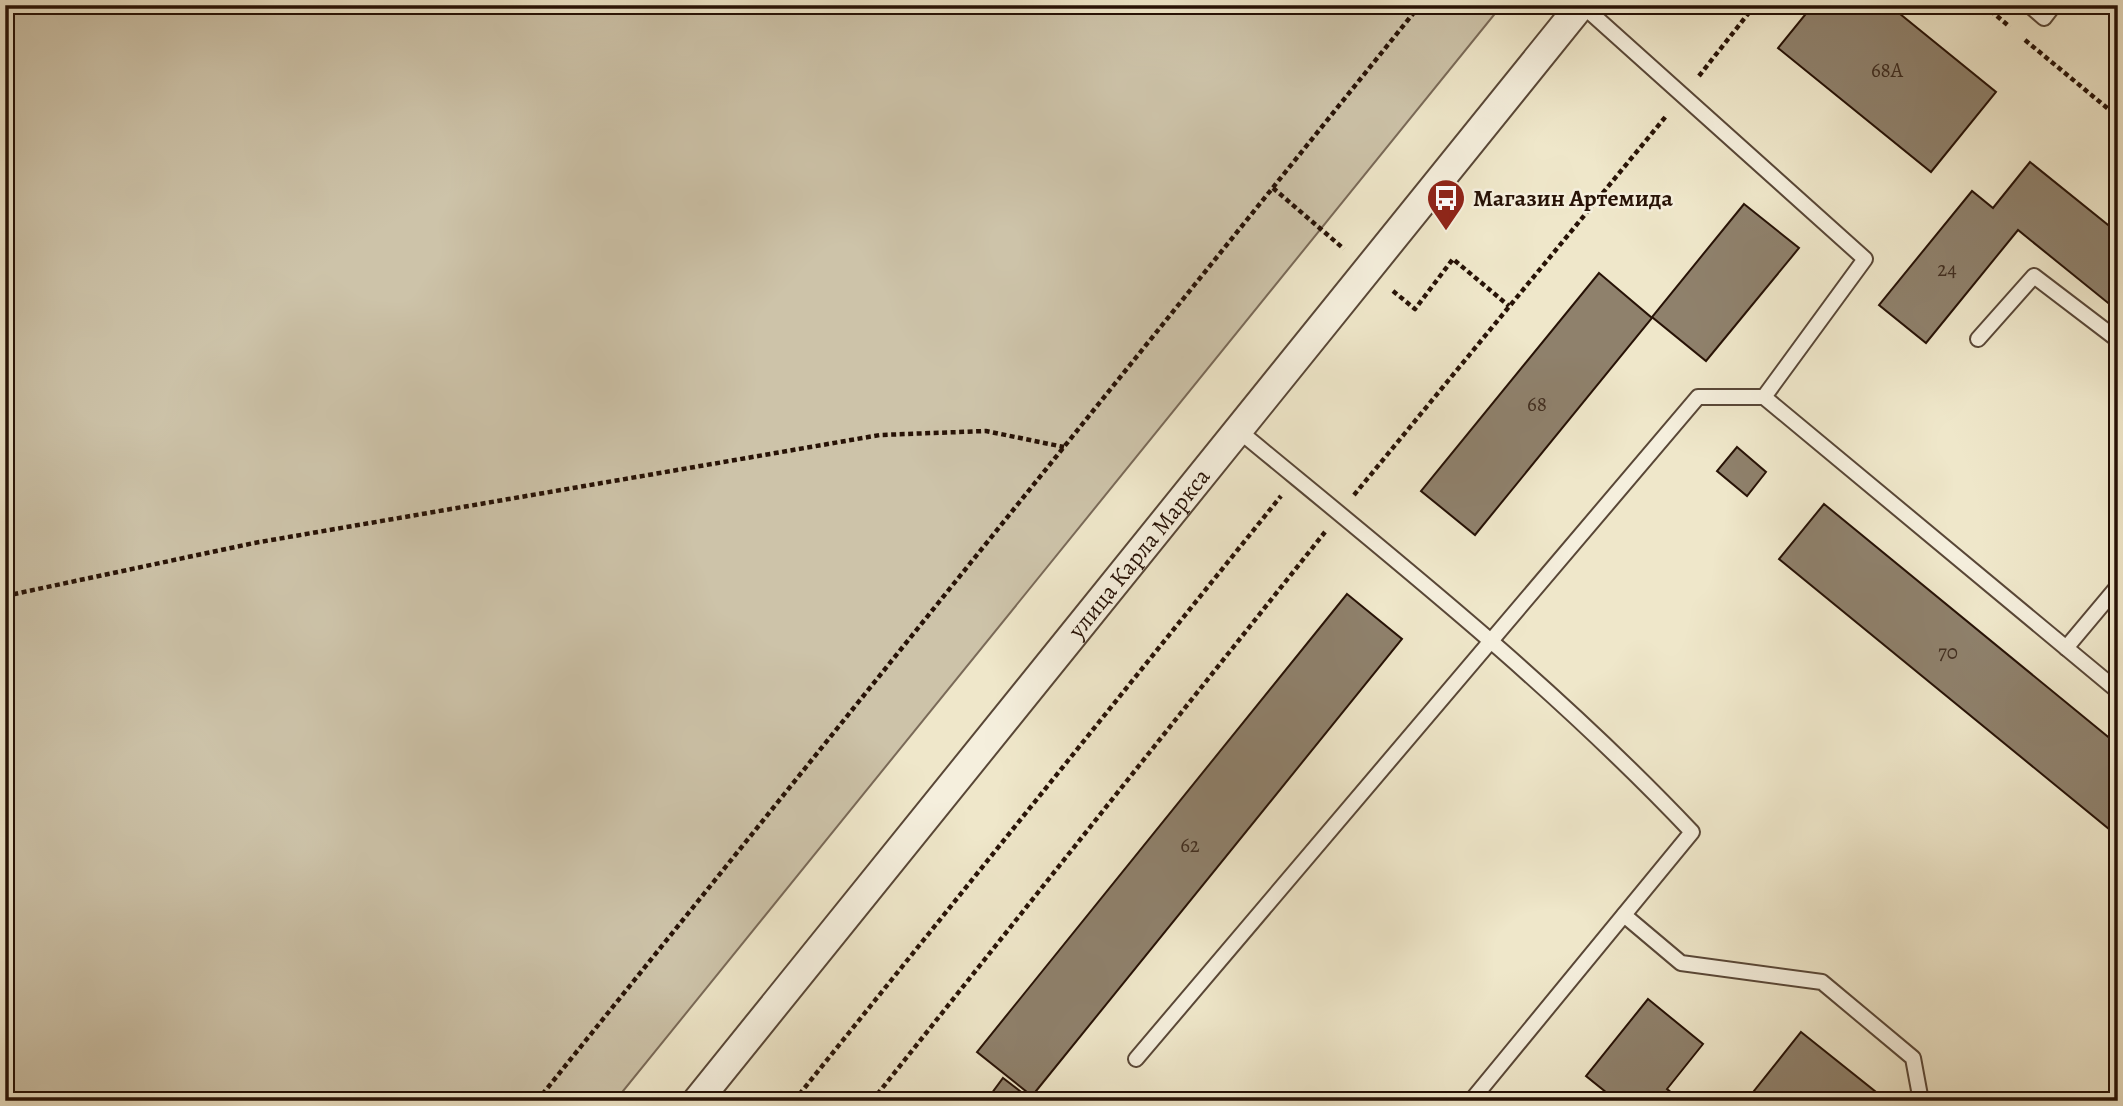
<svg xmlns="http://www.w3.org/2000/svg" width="2123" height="1106" font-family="Alegreya,serif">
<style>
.green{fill:#cdc3a9;stroke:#7a6a58;stroke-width:2}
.building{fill:#8f816c;stroke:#271206;stroke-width:2}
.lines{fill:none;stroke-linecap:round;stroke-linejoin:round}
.service-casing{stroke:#594737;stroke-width:18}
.minor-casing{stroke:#594737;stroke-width:32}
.path{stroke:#271206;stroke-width:4.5;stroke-dasharray:5 3.5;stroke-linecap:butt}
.service{stroke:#f5efdd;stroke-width:14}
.minor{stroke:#f5efdd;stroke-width:28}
.labels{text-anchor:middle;stroke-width:5;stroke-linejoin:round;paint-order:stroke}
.number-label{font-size:21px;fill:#412e20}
.poi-label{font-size:24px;font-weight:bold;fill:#271206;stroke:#f5efdd;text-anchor:start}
.street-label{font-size:24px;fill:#271206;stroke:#f5efdd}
</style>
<rect width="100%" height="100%" fill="#efe7ca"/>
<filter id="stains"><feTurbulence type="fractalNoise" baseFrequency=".00286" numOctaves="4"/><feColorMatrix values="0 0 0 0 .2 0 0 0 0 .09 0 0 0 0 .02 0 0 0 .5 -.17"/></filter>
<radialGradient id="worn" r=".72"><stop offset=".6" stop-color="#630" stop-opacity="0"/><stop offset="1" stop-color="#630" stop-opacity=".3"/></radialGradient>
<polygon class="green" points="5,5 1502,5 615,1101 5,1101"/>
<g class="building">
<polygon points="1813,5 1889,5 1996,92 1931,172 1778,48"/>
<polygon points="2030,162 2118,233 2118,311 2018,230 1926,343 1879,305 1972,191 1993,208"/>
<polygon points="1744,204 1799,248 1706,361 1652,317"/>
<polygon points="1599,273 1652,318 1475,535 1421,491"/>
<polygon points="1737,447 1766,472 1747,496 1717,471"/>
<polygon points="1824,504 2118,745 2118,818 2109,829 1779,559"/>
<polygon points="1347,594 1402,639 1032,1096 977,1052"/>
<polygon points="1648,999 1703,1044 1667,1089 1682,1101 1617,1101 1586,1076"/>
<polygon points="1801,1032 1881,1096 1877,1101 1746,1101"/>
<polygon points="1003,1078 1033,1101 986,1101"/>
</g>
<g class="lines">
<defs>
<g id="service">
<polyline points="1582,5 1865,259 1764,397 2118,691"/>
<polyline points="2029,5 2044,18 2054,5"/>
<polyline points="1978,339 2034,276 2118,340"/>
<path d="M 1238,430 C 1394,559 1553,685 1692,832 L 1471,1101"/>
<polyline points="2066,648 2118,586"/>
<polyline points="1624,915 1681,963 1822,982 1913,1058 1921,1101"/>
<polyline points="1136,1059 1698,397 1764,397"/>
</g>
<g id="minor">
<path id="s1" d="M 697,1101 L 1581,5"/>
</g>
</defs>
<use href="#service" class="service-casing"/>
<use href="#minor" class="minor-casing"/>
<g class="path">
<polyline points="1984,5 2010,27"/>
<polyline points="2025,40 2118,117"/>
<polyline points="1699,76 1755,5"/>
<polyline points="1273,188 1344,249"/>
<polyline points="1393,291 1415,309 1453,259 1509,306"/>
<polyline points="1354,495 1667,115"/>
<polyline points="5,596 254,543 880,435 986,431 1064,447"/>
<polyline points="537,1101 1420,5"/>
<polyline points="794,1101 1281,496"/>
<polyline points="872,1101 1325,532"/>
</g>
<use href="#service" class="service"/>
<use href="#minor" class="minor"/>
</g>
<defs>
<symbol id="bus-pin" viewBox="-11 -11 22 30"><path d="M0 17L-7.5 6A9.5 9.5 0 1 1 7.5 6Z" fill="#8f2418" stroke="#f5efdd"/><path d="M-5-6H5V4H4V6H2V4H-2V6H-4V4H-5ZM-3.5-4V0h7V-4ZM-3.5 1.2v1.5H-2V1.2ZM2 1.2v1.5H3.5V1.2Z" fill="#fff"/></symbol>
</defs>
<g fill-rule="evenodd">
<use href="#bus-pin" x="1424" y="176" width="44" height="60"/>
</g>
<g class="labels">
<g class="number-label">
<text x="1887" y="77">68А</text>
<text x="1947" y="276">24</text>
<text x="1537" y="411">68</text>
<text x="1948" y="659">70</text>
<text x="1190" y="852">62</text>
</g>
<g class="poi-label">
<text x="1473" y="206">Магазин Артемида</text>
</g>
<g class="street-label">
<text dy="8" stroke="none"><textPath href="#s1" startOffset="704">улица Карла Маркса</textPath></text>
</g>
</g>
<rect width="2123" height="1106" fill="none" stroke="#efe7ca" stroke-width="28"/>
<rect x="7" y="7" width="2109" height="1092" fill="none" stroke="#271206" stroke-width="3.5"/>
<rect x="14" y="14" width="2095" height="1078" fill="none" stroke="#271206" stroke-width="2"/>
<rect width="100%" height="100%" filter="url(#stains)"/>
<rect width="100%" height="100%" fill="url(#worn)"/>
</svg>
